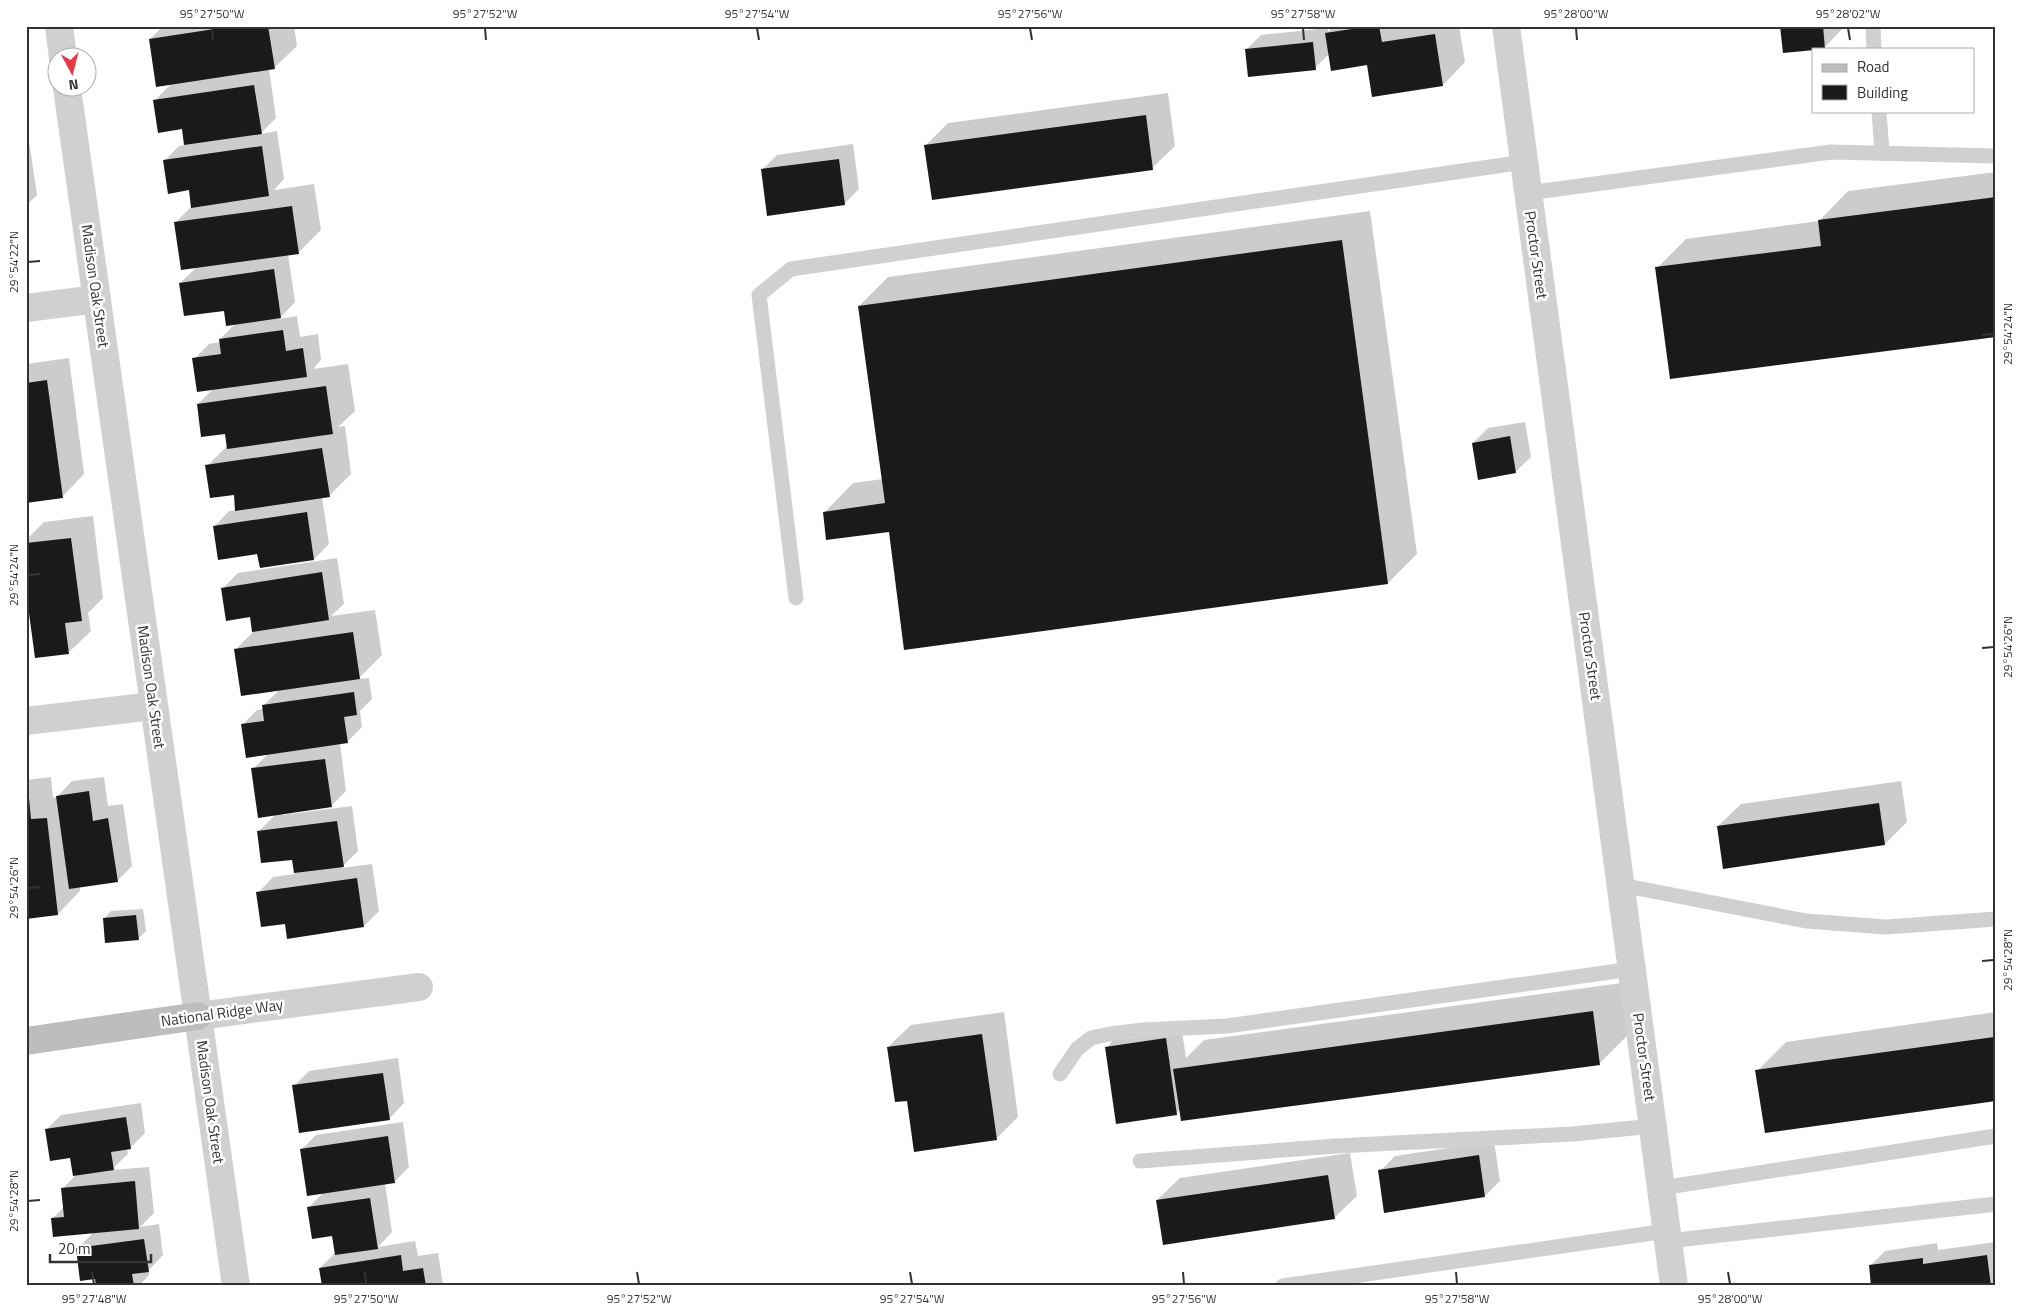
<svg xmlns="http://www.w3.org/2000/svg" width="2022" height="1312" font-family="'Titillium Web',sans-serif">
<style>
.shadow{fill:#0003}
.building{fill:#1a1a1a}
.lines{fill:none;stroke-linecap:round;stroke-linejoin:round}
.lane{stroke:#d0d0d0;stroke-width:15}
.street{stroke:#d0d0d0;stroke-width:28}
.secondary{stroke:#bdbdbd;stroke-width:28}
.ticks{fill:none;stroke:#333;stroke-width:2}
.labels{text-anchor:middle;stroke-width:5;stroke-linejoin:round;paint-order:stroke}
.street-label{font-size:15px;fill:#333;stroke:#fff}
.neatline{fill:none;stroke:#333;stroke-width:2}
.ticks-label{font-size:12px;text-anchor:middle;fill:#333}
</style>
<rect width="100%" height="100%" fill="#fff"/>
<g class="shadow">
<polygon points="163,26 294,26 297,46 274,68 269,69 276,118 260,134 277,131 284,179 274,190 314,184 321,230 299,252 288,254 295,302 279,319 297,316 300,337 318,334 321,360 313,369 348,364 355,411 338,427 345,426 351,474 329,496 322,497 329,544 314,559 258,552 214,527 229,511 237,510 235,493 207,466 228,445 226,433 198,404 214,388 194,359 209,344 220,342 220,339 236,323 225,309 180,283 198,266 176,222 192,206 190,189 164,161 179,146 185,145 183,128 154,101 172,83 150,39"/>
<polygon points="1334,26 1459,26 1465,62 1443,85 1373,96 1368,64 1329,54 1315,68 1246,50 1261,35 1328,28 1328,32"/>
<polygon points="1781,26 1845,26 1824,48"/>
<polygon points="1168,93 1175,146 1152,168 925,146 948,123"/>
<polygon points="26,120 37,195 26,206"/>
<polygon points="853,144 859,189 844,204 762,170 777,155"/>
<polygon points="1996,172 1996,336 1657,268 1686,239 1819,221 1848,191"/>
<polygon points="1370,211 1417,554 1388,583 890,531 824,513 853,483 883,479 859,306 888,277"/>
<polygon points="69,358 84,474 62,497 26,501 26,364"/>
<polygon points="1525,422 1531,457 1515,472 1473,443 1488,428"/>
<polygon points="93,516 103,598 88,613 91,631 68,653 30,606 26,610 26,540 44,522"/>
<polygon points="337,558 344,604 331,616 375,610 382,655 358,679 369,678 372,699 360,711 362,727 347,742 340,743 346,791 331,806 282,813 282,815 352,806 358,851 341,868 372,864 379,911 364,926 286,922 258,893 273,877 295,874 293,858 258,832 276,814 253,769 268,754 242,725 257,710 264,709 263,706 280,689 236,649 253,632 251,616 223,588 238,573"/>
<polygon points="51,777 53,798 57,797 72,781 104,777 108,806 123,804 132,866 117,881 80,886 80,891 58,914 26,917 26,780"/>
<polygon points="1901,781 1907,822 1885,844 1718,826 1741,804"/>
<polygon points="143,909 146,931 138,939 104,919 111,911"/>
<polygon points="1622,983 1629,1034 1600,1063 1182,1120 1180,1110 1176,1114 1106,1048 1121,1032 1181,1024 1186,1058 1204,1040"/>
<polygon points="1004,1012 1018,1117 996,1139 888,1047 911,1025"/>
<polygon points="1996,1012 1996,1100 1757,1071 1786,1042"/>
<polygon points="398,1058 404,1103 389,1119 294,1086 309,1071"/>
<polygon points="141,1103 145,1133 130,1148 127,1148 128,1154 111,1170 149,1167 154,1213 140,1227 159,1224 163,1255 149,1270 149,1275 139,1286 97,1286 96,1278 77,1249 94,1232 52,1219 64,1207 62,1189 77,1174 71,1156 46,1130 61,1115"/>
<polygon points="403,1122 409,1167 394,1182 385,1183 392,1232 378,1247 415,1241 418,1256 438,1253 443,1284 440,1286 323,1286 320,1268 336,1252 333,1234 308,1208 324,1192 301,1150 316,1135"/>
<polygon points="1494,1141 1500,1181 1485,1196 1380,1171 1395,1156"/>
<polygon points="1350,1153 1357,1196 1334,1218 1157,1200 1180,1178"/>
<polygon points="1996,1242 1996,1284 1994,1286 1949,1286 1948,1281 1870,1266 1885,1251 1937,1243 1938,1250"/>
</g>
<g class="building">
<polygon points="234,26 268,26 275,69 156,87 149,39"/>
<polygon points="1372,26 1379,26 1382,42 1435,34 1443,86 1372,97 1367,65 1331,71 1325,33"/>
<polygon points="1780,26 1823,26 1825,49 1783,53"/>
<polygon points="1313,42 1316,70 1248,77 1245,49"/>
<polygon points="254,85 262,134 184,145 182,129 158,133 153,100"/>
<polygon points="1146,115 1153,170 932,200 924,145"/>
<polygon points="262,146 269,196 191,208 189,190 168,194 163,160"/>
<polygon points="839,159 845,205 767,216 761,169"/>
<polygon points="1996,197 1996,337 1670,379 1655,267 1821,246 1818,220"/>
<polygon points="292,206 299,254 181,270 174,222"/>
<polygon points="1342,240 1388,584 904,650 889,532 826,540 823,512 885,503 858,306"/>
<polygon points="274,269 281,318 226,326 224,311 184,316 179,283"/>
<polygon points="283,330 286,351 303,348 307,377 197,392 192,358 221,354 219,339"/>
<polygon points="47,380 63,498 26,503 26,383"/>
<polygon points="326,386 333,434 227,449 225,434 201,437 197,404"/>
<polygon points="1510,436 1516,473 1478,480 1472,443"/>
<polygon points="322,448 330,497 235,511 234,495 210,498 205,465"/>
<polygon points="307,512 314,560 260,568 257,554 218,560 213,526"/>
<polygon points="71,538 82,621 65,623 69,654 35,658 26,591 26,543"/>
<polygon points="322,572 329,620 252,632 250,617 226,621 221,588"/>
<polygon points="353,632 360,679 241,696 234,649"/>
<polygon points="354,692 357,715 344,717 348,743 246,758 241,724 264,721 262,705"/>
<polygon points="325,759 332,807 258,818 251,768"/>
<polygon points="89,791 93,821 108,818 118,882 69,889 56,796"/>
<polygon points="29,798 31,819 47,818 58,915 26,919 26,799"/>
<polygon points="1879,803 1885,845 1723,869 1717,826"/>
<polygon points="337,821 344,867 294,873 292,860 261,863 257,831"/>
<polygon points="357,878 364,927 287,939 285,924 261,927 256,892"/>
<polygon points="136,915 139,940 105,943 103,918"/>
<polygon points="1593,1011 1600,1065 1181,1121 1173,1069"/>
<polygon points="982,1034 997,1140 914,1152 907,1101 895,1102 887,1047"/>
<polygon points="1994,1037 1996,1052 1996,1101 1765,1133 1755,1070"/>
<polygon points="1166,1038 1177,1115 1116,1124 1105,1047"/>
<polygon points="383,1073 390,1120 299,1133 292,1085"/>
<polygon points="126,1117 131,1149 111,1152 114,1170 73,1176 70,1158 50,1161 45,1129"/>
<polygon points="388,1136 395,1183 307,1196 300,1149"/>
<polygon points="1479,1155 1485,1197 1384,1213 1378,1170"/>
<polygon points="1328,1175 1335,1219 1163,1245 1156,1200"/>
<polygon points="135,1181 139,1229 53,1237 51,1218 64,1217 61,1188"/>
<polygon points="370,1198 378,1249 335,1255 332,1236 312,1239 307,1207"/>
<polygon points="144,1239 149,1272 132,1274 134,1286 96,1286 95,1279 80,1281 76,1248"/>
<polygon points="401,1255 403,1271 423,1268 426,1286 322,1286 319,1268"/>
<polygon points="1987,1255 1991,1286 1948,1286 1947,1283 1928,1286 1871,1286 1869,1265 1923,1258 1923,1264"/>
</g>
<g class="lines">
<g class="lane">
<polyline points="1873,26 1874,49"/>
<polyline points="1879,111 1882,153"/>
<polyline points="1528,193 1831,152 1996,156"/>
<polyline points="796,598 759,295 791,269 1524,162"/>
<polyline points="1621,885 1806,921 1886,927 1996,919"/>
<polyline points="1060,1074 1077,1049 1091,1038 1110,1034 1143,1030 1227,1026 1632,969"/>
<polyline points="1140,1161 1336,1146 1573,1134 1653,1126"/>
<polyline points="1661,1188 1996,1136"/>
<polyline points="1668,1241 1996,1204"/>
<polyline points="1283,1286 1667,1231"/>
</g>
<g class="street">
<polyline points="59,26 63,58"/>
<polyline points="1506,26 1674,1286"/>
<polyline points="67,88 236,1286"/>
<polyline points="26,308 97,299"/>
<polyline points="26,721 153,706"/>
<polyline points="198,1016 419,987"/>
</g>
<polyline class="secondary" points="26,1041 198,1016"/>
</g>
<path class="ticks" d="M 212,28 L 213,40M 485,28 L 486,40M 757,28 L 759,40M 1030,28 L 1032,40M 1303,28 L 1304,40M 1576,28 L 1577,40M 1848,28 L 1850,40M 28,262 L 40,261M 1982,335 L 1994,334M 28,575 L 40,574M 1982,648 L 1994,647M 28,888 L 40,887M 1982,961 L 1994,960M 28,1201 L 40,1200M 92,1272 L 94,1284M 365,1272 L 366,1284M 637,1272 L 639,1284M 910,1272 L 912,1284M 1183,1272 L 1184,1284M 1456,1272 L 1457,1284M 1728,1272 L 1730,1284"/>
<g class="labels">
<g class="street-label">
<text transform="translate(1536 255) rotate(82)" y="5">Proctor Street</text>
<text transform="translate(95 286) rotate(82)" y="5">Madison Oak Street</text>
<text transform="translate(1590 656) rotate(82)" y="5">Proctor Street</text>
<text transform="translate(151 687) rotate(82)" y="5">Madison Oak Street</text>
<text transform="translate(222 1013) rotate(-8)" y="5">National Ridge Way</text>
<text transform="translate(1644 1057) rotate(82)" y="5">Proctor Street</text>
<text transform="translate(210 1102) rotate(82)" y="5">Madison Oak Street</text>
</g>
</g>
<rect width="2022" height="1312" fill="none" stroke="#ffffff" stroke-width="55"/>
<rect x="1812" y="48" width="162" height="65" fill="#ffffff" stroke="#adadad"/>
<rect x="1822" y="64" width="25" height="8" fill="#bdbdbd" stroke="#adadad"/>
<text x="1857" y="72" font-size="15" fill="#333333">Road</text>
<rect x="1822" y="85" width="25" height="15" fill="#1a1a1a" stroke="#adadad"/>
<text x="1857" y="98" font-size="15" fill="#333333">Building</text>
<g transform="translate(72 72) rotate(173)"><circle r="24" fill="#ffffff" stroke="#adadad"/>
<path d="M0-4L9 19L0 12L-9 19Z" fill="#e63946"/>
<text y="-8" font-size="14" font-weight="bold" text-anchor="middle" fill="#333333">N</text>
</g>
<path d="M50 1254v8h101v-8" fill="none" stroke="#333333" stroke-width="2.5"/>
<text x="58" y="1254" font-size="15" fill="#333333" stroke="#ffffff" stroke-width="4" paint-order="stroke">20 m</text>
<rect x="28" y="28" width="1966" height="1256" class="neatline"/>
<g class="ticks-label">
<text x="212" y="18">95°27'50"W</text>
<text x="485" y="18">95°27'52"W</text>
<text x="757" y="18">95°27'54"W</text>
<text x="1030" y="18">95°27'56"W</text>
<text x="1303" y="18">95°27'58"W</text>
<text x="1576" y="18">95°28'00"W</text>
<text x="1848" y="18">95°28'02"W</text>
<text transform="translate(14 262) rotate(-90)" y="4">29°54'22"N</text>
<text transform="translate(2008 334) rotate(-90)" y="4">29°54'24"N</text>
<text transform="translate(14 575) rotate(-90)" y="4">29°54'24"N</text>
<text transform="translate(2008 647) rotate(-90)" y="4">29°54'26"N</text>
<text transform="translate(14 888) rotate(-90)" y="4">29°54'26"N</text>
<text transform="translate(2008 960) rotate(-90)" y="4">29°54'28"N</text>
<text transform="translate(14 1201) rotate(-90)" y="4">29°54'28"N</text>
<text x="94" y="1303">95°27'48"W</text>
<text x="366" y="1303">95°27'50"W</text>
<text x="639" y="1303">95°27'52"W</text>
<text x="912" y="1303">95°27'54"W</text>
<text x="1184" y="1303">95°27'56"W</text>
<text x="1457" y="1303">95°27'58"W</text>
<text x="1730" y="1303">95°28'00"W</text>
</g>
</svg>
